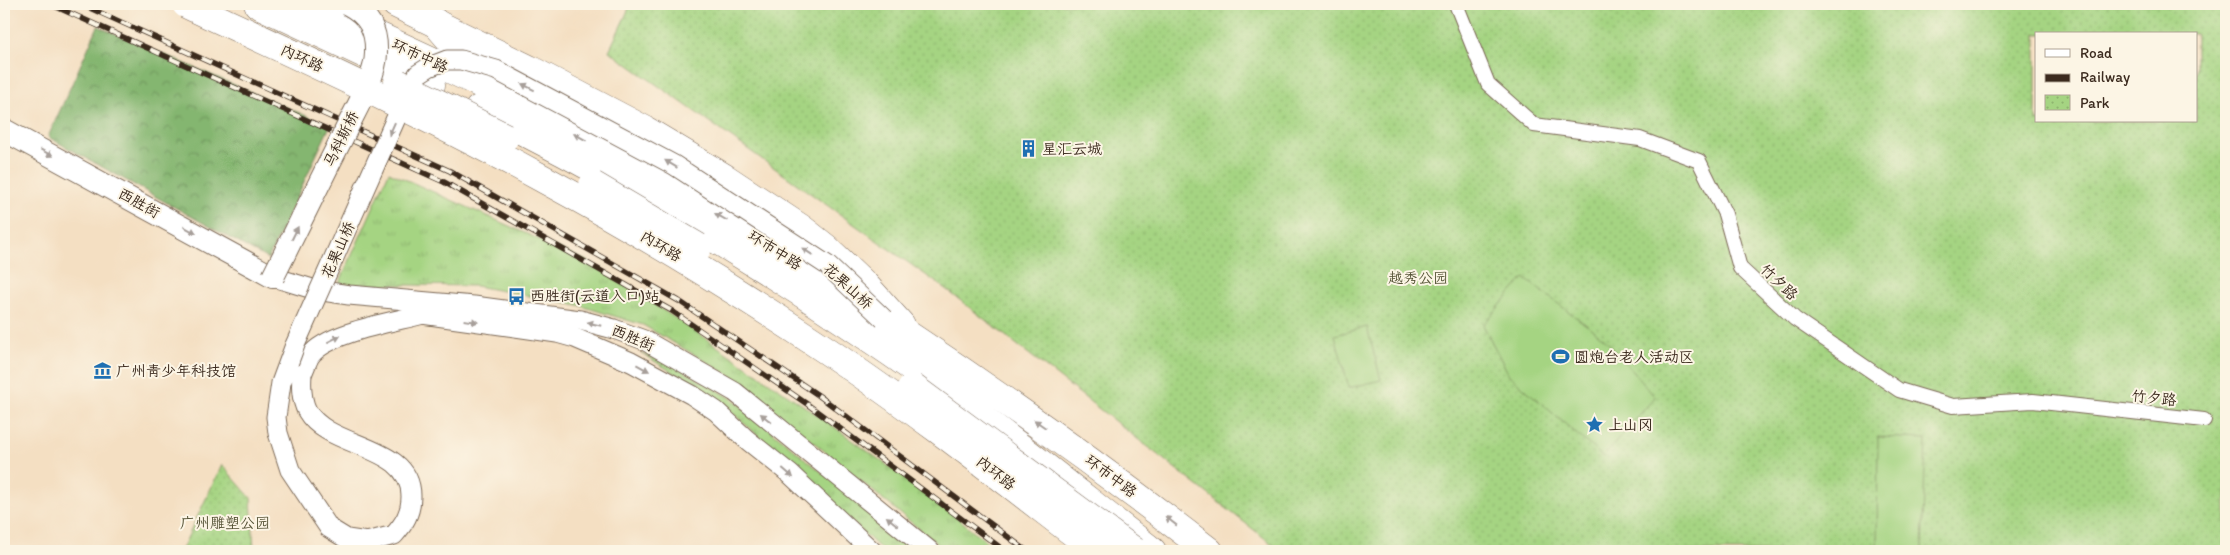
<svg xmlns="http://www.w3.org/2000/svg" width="2230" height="555" font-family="Itim,'LXGW WenKai TC',sans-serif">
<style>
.grass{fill:url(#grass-tufts);stroke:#707f50}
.forest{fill:url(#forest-crowns);stroke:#607047}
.park{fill:url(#park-dots);stroke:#707f50;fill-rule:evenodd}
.garden{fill:#a5d482;stroke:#707f50}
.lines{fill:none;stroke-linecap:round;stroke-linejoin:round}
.pedestrian-casing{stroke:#7c6957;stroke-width:16}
.minor-casing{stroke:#7c6957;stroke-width:21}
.tertiary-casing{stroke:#7c6957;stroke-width:24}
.primary-casing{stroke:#7c6957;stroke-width:29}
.trunk-casing{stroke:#7c6957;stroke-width:29}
.pedestrian{stroke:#fff;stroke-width:14}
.minor{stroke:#fff;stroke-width:19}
.tertiary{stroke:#fff;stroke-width:22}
.primary{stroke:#fff;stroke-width:28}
.trunk{stroke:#fff;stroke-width:28}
.rail-casing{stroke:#3b2a1e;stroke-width:5.5}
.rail{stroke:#fcf5e5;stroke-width:4;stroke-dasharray:11;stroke-linecap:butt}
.minor-bridge-casing{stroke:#7c6957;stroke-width:21;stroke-linecap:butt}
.tertiary-bridge-casing{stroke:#7c6957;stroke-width:24;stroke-linecap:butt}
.trunk-bridge-casing{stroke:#7c6957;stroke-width:29;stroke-linecap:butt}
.minor-bridge{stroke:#fff;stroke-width:19}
.tertiary-bridge{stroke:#fff;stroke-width:22}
.trunk-bridge{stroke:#fff;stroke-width:28}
.oneway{fill:#a79f9a}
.labels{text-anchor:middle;stroke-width:4;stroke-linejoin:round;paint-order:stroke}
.street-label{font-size:15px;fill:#3b2a1e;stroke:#fcf5e5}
.poi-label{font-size:15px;fill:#3b2a1e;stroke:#fcf5e5;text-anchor:start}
.park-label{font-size:15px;fill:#565437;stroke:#fcf5e5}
</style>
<defs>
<pattern id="grass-tufts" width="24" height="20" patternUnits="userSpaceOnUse" patternTransform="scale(1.25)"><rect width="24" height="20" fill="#a5d482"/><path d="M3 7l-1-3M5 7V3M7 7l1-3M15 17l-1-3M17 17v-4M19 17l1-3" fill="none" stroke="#8fb670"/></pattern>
<pattern id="forest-crowns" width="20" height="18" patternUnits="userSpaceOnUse" patternTransform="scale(1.25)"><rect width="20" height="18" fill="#84b670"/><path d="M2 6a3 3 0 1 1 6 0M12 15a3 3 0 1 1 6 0" fill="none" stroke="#6d945b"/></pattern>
<pattern id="park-dots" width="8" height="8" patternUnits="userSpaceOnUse" patternTransform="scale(1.25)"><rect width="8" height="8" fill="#a5d482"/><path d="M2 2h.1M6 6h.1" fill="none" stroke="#8fb670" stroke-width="1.8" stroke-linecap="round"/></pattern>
</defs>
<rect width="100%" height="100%" fill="#fcf5e5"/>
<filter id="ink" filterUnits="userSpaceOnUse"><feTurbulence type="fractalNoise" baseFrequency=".02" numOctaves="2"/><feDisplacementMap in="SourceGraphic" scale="10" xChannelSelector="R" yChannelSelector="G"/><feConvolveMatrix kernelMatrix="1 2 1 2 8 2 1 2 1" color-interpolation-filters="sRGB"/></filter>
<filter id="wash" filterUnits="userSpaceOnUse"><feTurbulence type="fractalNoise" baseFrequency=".0096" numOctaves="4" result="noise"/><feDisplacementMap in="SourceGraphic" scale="20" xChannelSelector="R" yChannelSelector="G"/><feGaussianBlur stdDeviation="1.12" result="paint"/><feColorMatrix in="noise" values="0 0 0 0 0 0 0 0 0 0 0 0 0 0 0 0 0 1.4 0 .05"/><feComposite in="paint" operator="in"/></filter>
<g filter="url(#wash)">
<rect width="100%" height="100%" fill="#f4dfc2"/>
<g class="grass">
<polygon points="389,172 585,260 686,325 826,421 938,502 998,551 946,551 738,380 643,325 578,305 476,286 339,284"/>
<polygon points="641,353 677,367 731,398 918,551 883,551 793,467 718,400"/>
</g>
<polygon class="forest" points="98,26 330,126 268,259 48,137"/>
<g class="park">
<path d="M 631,4 L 2226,4 L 2226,551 L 1281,551 L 947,290 L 609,51 ZM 2036,34 L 2196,34 L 2196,121 L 2036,121 Z"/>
<polygon points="222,465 251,498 254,551 181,551"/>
</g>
<g class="garden">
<polygon points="1524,278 1605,339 1655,397 1603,457 1509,375 1483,325"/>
<polygon points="1367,327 1381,380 1349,388 1335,335"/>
<polygon points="1878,437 1926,439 1922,550 1877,550"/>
</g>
</g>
<g filter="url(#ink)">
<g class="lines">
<defs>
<polyline id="pedestrian" points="1456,4 1488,84 1534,125 1640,139 1699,161 1725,214 1740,268 1795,319 1899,390 1953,406 2033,401 2204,420"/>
<g id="minor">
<polyline points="273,277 316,290 349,295 474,306 580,320 614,329 644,340 735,392 930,551"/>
<polyline points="422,314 557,333 575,338 631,362 692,395 716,411 746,439 790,474 872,551"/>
<path d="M 302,374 C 305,368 307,361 310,356 C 328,332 394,322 423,314"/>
</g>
<polyline id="tertiary" points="4,130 273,277"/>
<polyline id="primary" points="396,4 529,69 645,130 725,178 802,229 826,248 865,285 901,325"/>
<g id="trunk">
<polyline points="258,4 431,85"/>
<path d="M 308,4 C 369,32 431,59 491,89 C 556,121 619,158 682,194 C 866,301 1041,421 1209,551"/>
<polyline points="435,22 484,79"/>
<path d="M 479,109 C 638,187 789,280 934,383 C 1009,436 1080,495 1152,551"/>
</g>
</defs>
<use href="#pedestrian" class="pedestrian-casing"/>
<use href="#minor" class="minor-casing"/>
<use href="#tertiary" class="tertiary-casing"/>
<use href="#primary" class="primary-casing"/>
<use href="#trunk" class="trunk-casing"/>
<use href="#pedestrian" class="pedestrian"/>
<use href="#minor" class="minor"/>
<use href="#tertiary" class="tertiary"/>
<use href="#primary" class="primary"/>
<use href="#trunk" class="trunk"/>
<defs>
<g id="rail">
<polyline points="50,4 444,182 672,311 807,404 1005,551"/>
<polyline points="81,4 450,171 679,301 818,395 1027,551"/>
</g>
</defs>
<use href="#rail" class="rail-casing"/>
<use href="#rail" class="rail"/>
<defs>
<path id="minor-bridge" d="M 302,374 C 301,387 301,399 307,411 C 329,450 412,443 411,497 C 411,513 404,524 394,535 L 367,542 L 347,539 L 329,528 L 290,470 L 278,433 L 276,417 L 281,383 L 295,345 L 397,116 L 418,74 L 429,67 L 447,60 L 461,60 L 496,70 L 674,165 L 827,265 L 884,319"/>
<path id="tertiary-bridge" d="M 273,277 C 297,229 320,181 344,134 C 354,112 376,77 376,53 C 377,30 369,15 348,4"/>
<g id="trunk-bridge">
<path d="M 186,4 C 304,59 423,113 538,176 C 636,229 733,288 826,350 C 920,413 1008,483 1097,551"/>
<polyline points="398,83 505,137"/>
<polyline points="593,185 698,247"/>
<polyline points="912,387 1134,551"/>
</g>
</defs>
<use href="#minor-bridge" class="minor-bridge-casing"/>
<use href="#tertiary-bridge" class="tertiary-bridge-casing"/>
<use href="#trunk-bridge" class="trunk-bridge-casing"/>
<use href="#minor-bridge" class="minor-bridge"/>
<use href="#tertiary-bridge" class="tertiary-bridge"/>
<use href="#trunk-bridge" class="trunk-bridge"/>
</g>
<defs><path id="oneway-solid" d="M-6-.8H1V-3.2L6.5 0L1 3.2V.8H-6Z" transform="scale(1.25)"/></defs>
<g class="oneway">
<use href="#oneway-solid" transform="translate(528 87) rotate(-153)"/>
<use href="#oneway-solid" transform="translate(392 129) rotate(114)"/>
<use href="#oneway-solid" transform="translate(580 137) rotate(-152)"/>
<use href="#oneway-solid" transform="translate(47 153) rotate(28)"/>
<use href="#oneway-solid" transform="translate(671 164) rotate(-149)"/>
<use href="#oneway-solid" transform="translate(721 217) rotate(-150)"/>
<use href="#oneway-solid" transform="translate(190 230) rotate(28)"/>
<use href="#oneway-solid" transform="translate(295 233) rotate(-64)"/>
<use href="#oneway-solid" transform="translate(808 252) rotate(-147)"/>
<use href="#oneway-solid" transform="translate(471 321) rotate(8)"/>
<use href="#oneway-solid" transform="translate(594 324) rotate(-166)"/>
<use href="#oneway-solid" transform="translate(334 339) rotate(-26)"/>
<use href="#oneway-solid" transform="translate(643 368) rotate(28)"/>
<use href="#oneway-solid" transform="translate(766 418) rotate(-141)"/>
<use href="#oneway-solid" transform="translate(1040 424) rotate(-145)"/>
<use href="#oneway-solid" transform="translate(788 473) rotate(41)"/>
<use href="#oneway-solid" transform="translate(892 521) rotate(-141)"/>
<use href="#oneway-solid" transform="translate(1171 521) rotate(-142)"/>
</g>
</g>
<defs>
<symbol id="building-bare" viewBox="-9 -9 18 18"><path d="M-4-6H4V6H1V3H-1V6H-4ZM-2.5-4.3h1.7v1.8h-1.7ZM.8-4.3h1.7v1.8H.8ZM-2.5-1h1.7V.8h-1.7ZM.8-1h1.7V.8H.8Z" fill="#1f6fb2" stroke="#fcf5e5" stroke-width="2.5" paint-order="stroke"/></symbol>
<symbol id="bus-bare" viewBox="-9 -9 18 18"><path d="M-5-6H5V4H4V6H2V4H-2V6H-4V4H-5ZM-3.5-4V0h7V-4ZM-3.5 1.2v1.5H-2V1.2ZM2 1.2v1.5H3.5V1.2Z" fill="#1f6fb2" stroke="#fcf5e5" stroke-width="2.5" paint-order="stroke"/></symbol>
<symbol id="stadium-bare" viewBox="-9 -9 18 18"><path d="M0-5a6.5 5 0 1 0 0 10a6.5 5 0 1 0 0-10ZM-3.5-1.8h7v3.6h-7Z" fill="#1f6fb2" stroke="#fcf5e5" stroke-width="2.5" paint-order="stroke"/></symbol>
<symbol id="museum-bare" viewBox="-9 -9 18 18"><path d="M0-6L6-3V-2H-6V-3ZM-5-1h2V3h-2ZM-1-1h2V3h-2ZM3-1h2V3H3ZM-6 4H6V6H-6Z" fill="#1f6fb2" stroke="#fcf5e5" stroke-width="2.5" paint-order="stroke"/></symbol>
<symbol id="sight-bare" viewBox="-9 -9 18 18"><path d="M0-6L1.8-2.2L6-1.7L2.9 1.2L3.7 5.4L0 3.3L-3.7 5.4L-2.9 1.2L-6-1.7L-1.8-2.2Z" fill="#1f6fb2" stroke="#fcf5e5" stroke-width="2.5" paint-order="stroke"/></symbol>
</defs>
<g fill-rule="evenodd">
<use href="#building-bare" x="1016" y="136" width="25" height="25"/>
<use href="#bus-bare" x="504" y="284" width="25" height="25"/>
<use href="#stadium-bare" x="1548" y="344" width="25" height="25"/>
<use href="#museum-bare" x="90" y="358" width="25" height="25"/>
<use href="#sight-bare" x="1582" y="412" width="25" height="25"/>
</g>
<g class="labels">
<g class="street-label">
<text transform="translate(420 56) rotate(25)" y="5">环市中路</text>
<text transform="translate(302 58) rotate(25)" y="5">内环路</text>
<text transform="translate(341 139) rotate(-64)" y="5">马科斯桥</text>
<text transform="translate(139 203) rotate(29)" y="5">西胜街</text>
<text transform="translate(661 246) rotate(31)" y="5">内环路</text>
<text transform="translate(338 250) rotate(-66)" y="5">花果山桥</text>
<text transform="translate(775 250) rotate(32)" y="5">环市中路</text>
<text transform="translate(1779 282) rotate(43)" y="5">竹夕路</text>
<text transform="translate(848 286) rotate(42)" y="5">花果山桥</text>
<text transform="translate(633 338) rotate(23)" y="5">西胜街</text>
<text transform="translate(2154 398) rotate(6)" y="5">竹夕路</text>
<text transform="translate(996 473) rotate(38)" y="5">内环路</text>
<text transform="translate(1111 476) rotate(37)" y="5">环市中路</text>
</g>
<g class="poi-label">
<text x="1042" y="154">星汇云城</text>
<text x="530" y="301">西胜街(云道入口)站</text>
<text x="1574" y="362">圆炮台老人活动区</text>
<text x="116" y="376">广州青少年科技馆</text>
<text x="1608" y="430">上山冈</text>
</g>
<g class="park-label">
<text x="1418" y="283">越秀公园</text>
<text x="225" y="528">广州雕塑公园</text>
</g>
</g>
<rect width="2230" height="555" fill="none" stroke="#fcf5e5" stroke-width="20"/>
<rect x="2035" y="32" width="162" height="90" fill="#fcf5e5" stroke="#afa495"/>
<rect x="2045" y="49" width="25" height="8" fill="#ffffff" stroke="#afa495"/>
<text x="2080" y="58" font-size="15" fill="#3b2a1e">Road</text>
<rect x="2045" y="74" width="25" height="8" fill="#3b2a1e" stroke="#afa495"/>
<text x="2080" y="82" font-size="15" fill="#3b2a1e">Railway</text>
<rect x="2045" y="95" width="25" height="15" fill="url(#park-dots)" stroke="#afa495"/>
<text x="2080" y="108" font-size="15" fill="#3b2a1e">Park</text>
</svg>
